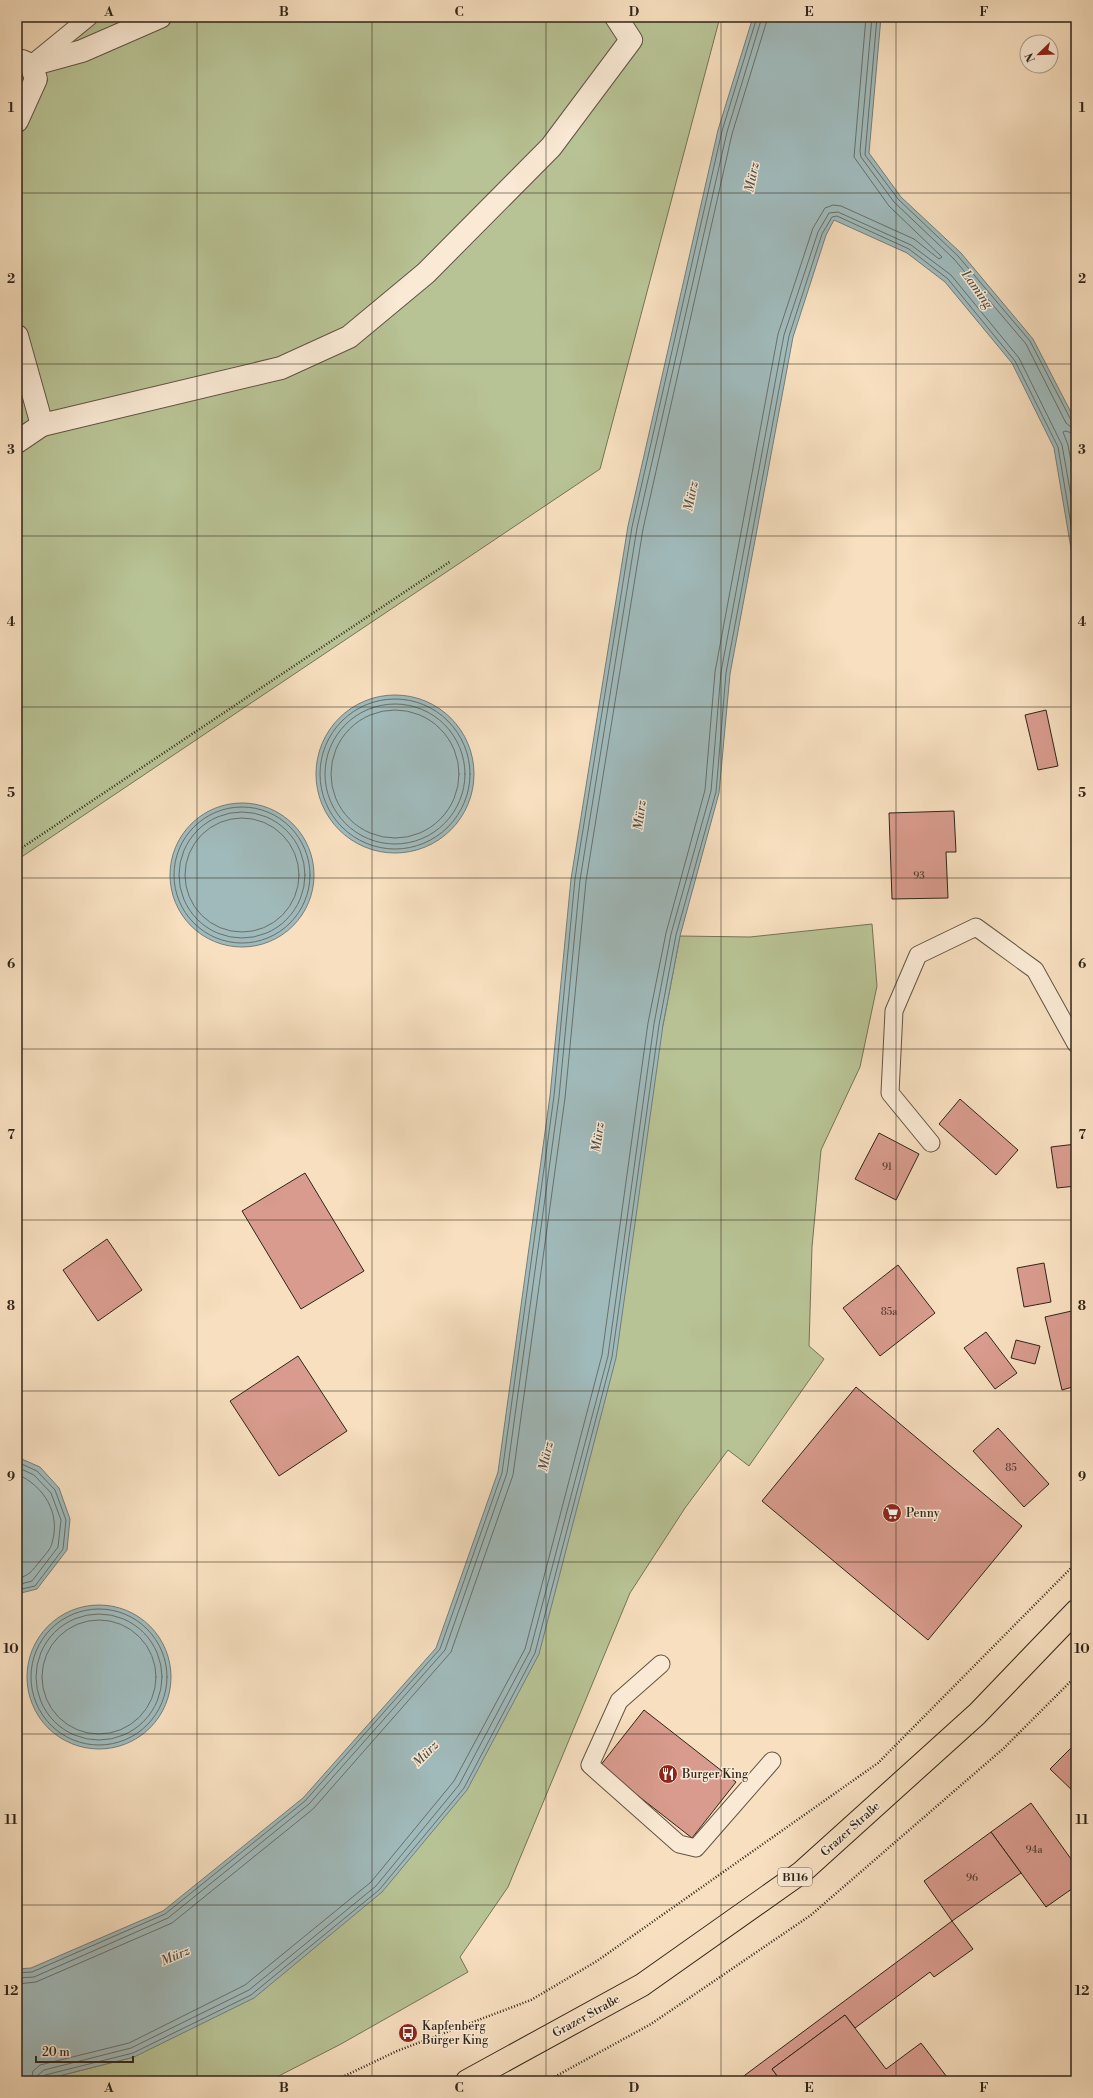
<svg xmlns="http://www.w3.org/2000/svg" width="1093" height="2098" font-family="'Libre Bodoni',serif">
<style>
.green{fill:#b8c395;stroke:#747458}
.water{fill:#a0babb;stroke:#737e7b}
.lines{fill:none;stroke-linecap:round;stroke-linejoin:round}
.shore{stroke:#68706a;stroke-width:1}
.building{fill:#d89b8d;stroke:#30251a}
.lane-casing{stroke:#625443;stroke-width:19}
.street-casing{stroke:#625443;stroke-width:24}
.primary-casing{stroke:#30251a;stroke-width:24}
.path{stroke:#30251a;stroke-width:2.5;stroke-dasharray:1 2;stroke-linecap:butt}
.lane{stroke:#faead5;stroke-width:17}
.street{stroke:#faead5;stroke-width:22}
.primary{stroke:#f7dfbf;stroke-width:22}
.grid{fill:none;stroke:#30251a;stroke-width:1;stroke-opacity:0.55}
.labels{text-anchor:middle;stroke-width:3;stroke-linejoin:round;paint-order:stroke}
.number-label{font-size:10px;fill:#5a4237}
.shield{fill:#faead5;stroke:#6d6052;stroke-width:1}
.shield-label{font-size:11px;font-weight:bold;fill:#30251a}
.poi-label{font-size:12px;fill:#30251a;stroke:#faead5;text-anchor:start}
.street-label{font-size:12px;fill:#30251a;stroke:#faead5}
.water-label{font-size:13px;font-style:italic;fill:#52524a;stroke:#faead5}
.neatline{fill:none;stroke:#30251a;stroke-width:1.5}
.grid-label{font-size:13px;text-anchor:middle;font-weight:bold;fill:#30251a}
</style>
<rect width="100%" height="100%" fill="#f7dfbf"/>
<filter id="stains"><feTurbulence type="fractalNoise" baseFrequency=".005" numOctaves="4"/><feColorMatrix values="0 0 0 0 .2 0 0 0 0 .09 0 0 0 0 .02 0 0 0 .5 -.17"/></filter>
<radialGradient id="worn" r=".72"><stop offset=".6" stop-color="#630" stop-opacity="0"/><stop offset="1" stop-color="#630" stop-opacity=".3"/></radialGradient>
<g class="green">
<polygon points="94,17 720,17 600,469 17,860 17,63"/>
<polygon points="872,924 877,986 860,1067 821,1150 812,1247 809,1346 824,1359 749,1466 728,1450 685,1508 630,1593 508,1887 460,1957 468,1972 341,2044 269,2081 39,2081 134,2057 382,1892 663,1025 680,936 750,937"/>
</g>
<g class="water">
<polygon points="753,17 881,17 869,153 901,197 961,253 1033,339 1076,422 1076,578 1054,448 1012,363 945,282 907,253 834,220 826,235 793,337 730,674 719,793 680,936 663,1025 616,1358 539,1654 467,1790 382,1892 254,1998 134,2057 39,2081 17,2081 17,1969 31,1968 163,1911 303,1798 436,1648 498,1472 550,1096 571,879 628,526 718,130"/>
<circle cx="395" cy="774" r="79"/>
<circle cx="242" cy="875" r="72"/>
<polygon points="17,1457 40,1467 59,1488 70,1519 67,1550 37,1589 17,1594"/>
<circle cx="99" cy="1677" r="72"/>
</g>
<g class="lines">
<g class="shore">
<polyline points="872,17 860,151 861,157 894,202 954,259 1026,344 1066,423 1071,427 1076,428"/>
<polyline points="877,17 865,155 898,199 958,256 1030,341 1071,420 1076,423"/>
<polyline points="1076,434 1065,431 1063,432 1068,445 1076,489"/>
<circle cx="395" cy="774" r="75"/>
<circle cx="395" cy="774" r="70"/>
<circle cx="395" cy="774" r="64"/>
<circle cx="242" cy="875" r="68"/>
<circle cx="242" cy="875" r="63"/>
<circle cx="242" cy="875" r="57"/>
<polyline points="17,1462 37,1471 55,1490 66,1520 63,1549 35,1586 17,1590"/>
<polyline points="17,1467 34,1475 51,1493 61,1520 58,1547 32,1581 17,1585"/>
<path d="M 17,1474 C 44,1486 61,1513 52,1543 C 51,1549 44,1556 40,1561 C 32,1571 30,1575 17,1579"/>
<circle cx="99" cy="1677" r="68"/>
<circle cx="99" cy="1677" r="63"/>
<circle cx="99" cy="1677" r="57"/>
<polyline points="17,1973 32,1972 165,1914 305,1801 440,1649 502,1473 554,1096 575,879 632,527 722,131 757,17"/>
<polyline points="17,1978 34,1977 168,1918 309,1804 445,1650 507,1473 559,1097 580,880 637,528 727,132 762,17"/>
<polyline points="17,1984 36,1982 172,1923 313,1809 451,1652 513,1475 565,1098 586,881 643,529 732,134 768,17"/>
<polyline points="31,2081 33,2071 40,2065 129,2043 245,1985 371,1882 454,1781 525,1649 602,1355 648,1023 666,933 705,790 715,672 778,334 813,228 825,208 833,205 841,206 914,239 939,259 942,257 889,206 854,157 866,17"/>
<polyline points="37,2081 38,2075 44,2070 131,2048 249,1990 376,1886 459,1785 530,1651 608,1356 654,1024 671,934 711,791 721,672 784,335 818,232 829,213 838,212 911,245 951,275 1019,358 1062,445 1076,524"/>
<polyline points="42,2081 45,2075 133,2053 251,1995 379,1890 464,1788 535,1653 612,1357 659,1025 676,935 716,792 726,673 789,336 822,234 832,217 837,216 909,249 948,279 1015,361 1058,447 1076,554"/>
</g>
</g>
<g class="building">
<polygon points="1046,710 1058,766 1038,770 1025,715"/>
<polygon points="954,811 956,852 946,852 948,898 892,899 889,813"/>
<polygon points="960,1099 1018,1150 996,1175 939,1124"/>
<polygon points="879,1133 919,1154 896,1200 855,1179"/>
<polygon points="1076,1144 1076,1186 1057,1188 1051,1147"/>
<polygon points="305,1173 364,1271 301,1309 242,1211"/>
<polygon points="107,1239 142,1290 98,1321 63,1270"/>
<polygon points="1044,1263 1051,1302 1024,1307 1017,1268"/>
<polygon points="898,1265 935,1313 880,1356 843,1308"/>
<polygon points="1076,1310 1076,1386 1062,1390 1045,1317"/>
<polygon points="986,1332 1017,1373 995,1389 964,1348"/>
<polygon points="1016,1340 1040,1346 1035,1364 1011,1358"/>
<polygon points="298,1356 347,1431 279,1476 230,1401"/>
<polygon points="856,1387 1022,1526 928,1640 762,1501"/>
<polygon points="998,1428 1049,1484 1024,1507 973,1451"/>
<polygon points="644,1710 736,1782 692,1838 600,1766"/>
<polygon points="1076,1743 1076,1794 1050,1769"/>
<polygon points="1031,1803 1076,1866 1076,1886 1046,1907 991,1832"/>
<polygon points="991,1832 1021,1873 952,1921 924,1881"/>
<polygon points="952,1921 973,1949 934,1977 930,1972 855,2028 845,2015 772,2069 781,2081 737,2081"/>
<polygon points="845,2015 886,2069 921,2043 950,2081 781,2081 772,2069"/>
</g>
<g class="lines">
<defs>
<g id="lane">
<polyline points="34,62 89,17"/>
<polyline points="931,1143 890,1093 894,1011 918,955 976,927 1035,970 1076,1044"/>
<polyline points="661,1664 619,1701 590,1765 679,1844 696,1848 772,1761"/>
</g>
<g id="street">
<polyline points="31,65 82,51 160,17"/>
<polyline points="17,121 36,79 31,65 22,61 18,63"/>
<polyline points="17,336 42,425 17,442"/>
<polyline points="42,425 281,368 349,337 426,273 551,147 631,40 616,17"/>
</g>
<polyline id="primary" points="467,2081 642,1985 802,1872 977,1714 1076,1611"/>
</defs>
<use href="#lane" class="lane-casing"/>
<use href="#street" class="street-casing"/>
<use href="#primary" class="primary-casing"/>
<g class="path">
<polyline points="17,851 451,561"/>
<polyline points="334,2081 397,2051 531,2000 597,1961 878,1763 1076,1563"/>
<polyline points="547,2081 651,2024 811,1915 1004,1748 1076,1676"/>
</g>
<use href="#lane" class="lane"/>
<use href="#street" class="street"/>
<use href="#primary" class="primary"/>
</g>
<path class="grid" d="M 197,17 L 197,2081M 372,17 L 372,2081M 546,17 L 546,2081M 721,17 L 721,2081M 896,17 L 896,2081M 17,193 L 1076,193M 17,364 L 1076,364M 17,536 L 1076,536M 17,707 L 1076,707M 17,878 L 1076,878M 17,1049 L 1076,1049M 17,1220 L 1076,1220M 17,1391 L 1076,1391M 17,1562 L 1076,1562M 17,1734 L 1076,1734M 17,1905 L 1076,1905"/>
<defs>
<symbol id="supermarket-disc" viewBox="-11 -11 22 22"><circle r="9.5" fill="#8f2418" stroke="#faead5"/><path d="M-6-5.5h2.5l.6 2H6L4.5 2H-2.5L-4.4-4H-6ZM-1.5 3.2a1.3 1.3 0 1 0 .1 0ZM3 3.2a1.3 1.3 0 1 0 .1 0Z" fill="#fff"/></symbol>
<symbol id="restaurant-disc" viewBox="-11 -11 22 22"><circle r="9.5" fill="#8f2418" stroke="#faead5"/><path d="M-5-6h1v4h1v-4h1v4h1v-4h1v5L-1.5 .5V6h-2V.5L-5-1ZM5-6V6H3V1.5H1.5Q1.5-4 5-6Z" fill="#fff"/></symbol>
<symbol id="bus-disc" viewBox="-11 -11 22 22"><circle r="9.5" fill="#8f2418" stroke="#faead5"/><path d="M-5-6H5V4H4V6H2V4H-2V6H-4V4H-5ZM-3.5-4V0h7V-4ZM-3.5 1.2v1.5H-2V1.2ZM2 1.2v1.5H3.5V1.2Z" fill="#fff"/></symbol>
</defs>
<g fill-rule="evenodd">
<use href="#supermarket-disc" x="881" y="1502" width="22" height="22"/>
<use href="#restaurant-disc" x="657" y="1763" width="22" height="22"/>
<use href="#bus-disc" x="397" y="2022" width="22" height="22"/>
</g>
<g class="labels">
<g class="number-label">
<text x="919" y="879">93</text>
<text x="887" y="1170">91</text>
<text x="889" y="1315">85a</text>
<text x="1011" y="1471">85</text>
<text x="1034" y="1853">94a</text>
<text x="972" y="1881">96</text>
</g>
<rect class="shield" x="778" y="1868" width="34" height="18" rx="3"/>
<g class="shield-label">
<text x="795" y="1881">B116</text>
</g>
<g class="poi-label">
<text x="906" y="1517">Penny</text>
<text x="682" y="1778">Burger King</text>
<text x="422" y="2030">Kapfenberg<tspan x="422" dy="14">Burger King</tspan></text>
</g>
<g class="street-label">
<text transform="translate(850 1829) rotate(-42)" y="4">Grazer Straße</text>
<text transform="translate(586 2016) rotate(-29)" y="4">Grazer Straße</text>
</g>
<g class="water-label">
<text transform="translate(751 177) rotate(-79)" y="5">Mürz</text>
<text transform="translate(978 289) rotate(54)" y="5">Laming</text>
<text transform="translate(690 496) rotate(-79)" y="5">Mürz</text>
<text transform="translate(639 815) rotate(-83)" y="5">Mürz</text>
<text transform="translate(597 1137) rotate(-83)" y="5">Mürz</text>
<text transform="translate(545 1456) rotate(-78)" y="5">Mürz</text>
<text transform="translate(425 1753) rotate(-46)" y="5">Mürz</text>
<text transform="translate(175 1955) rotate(-23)" y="5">Mürz</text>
</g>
</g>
<rect width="1093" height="2098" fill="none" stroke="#f7dfbf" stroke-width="44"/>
<g transform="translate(1039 54) rotate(247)"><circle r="19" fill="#faead5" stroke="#a99b8a"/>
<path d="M0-3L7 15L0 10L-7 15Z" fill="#8f2418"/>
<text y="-6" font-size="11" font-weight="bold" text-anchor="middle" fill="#30251a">N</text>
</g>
<path d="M36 2056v6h97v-6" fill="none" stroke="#30251a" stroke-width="2"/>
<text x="42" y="2056" font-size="12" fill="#30251a" stroke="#faead5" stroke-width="3" paint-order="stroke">20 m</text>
<rect x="22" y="22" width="1049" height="2054" class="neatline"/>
<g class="grid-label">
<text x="109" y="16">A</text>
<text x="284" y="16">B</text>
<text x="459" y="16">C</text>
<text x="634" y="16">D</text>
<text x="809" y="16">E</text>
<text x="984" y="16">F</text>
<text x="11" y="112">1</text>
<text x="1082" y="112">1</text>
<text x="11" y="283">2</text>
<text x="1082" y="283">2</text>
<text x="11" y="454">3</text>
<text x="1082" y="454">3</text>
<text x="11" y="626">4</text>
<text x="1082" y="626">4</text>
<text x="11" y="797">5</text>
<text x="1082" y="797">5</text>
<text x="11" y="968">6</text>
<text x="1082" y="968">6</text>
<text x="11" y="1139">7</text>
<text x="1082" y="1139">7</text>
<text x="11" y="1310">8</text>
<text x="1082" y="1310">8</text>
<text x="11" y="1481">9</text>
<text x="1082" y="1481">9</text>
<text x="11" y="1653">10</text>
<text x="1082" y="1653">10</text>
<text x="11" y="1824">11</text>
<text x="1082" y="1824">11</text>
<text x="11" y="1995">12</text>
<text x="1082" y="1995">12</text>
<text x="109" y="2092">A</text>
<text x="284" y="2092">B</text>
<text x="459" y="2092">C</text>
<text x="634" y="2092">D</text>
<text x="809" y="2092">E</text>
<text x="984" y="2092">F</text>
</g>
<rect width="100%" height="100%" filter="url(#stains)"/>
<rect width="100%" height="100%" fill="url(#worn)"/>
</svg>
